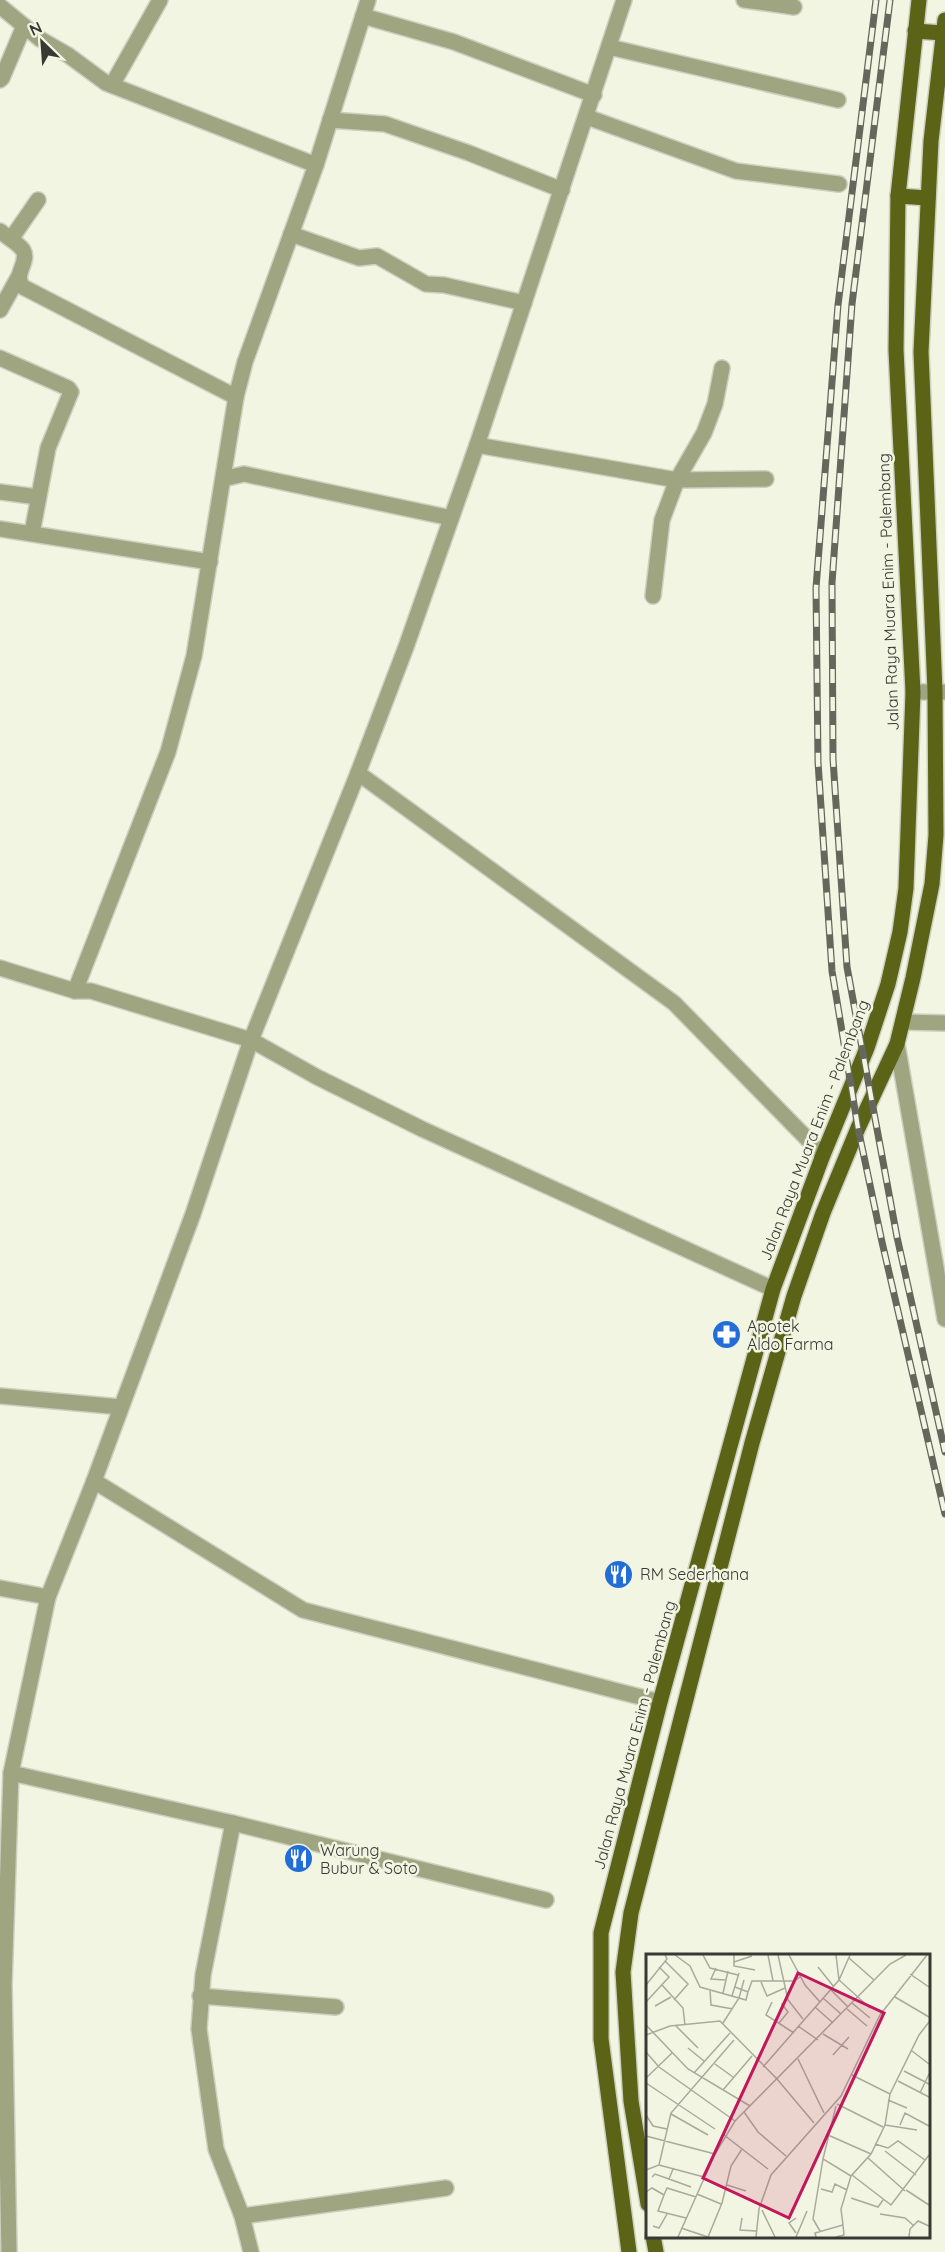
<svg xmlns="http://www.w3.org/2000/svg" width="945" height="2252" font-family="Quicksand,sans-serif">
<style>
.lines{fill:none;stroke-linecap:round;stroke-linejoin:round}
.minor-casing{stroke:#cdcfbf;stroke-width:18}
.major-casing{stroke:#cdcfbf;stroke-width:18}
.minor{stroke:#9ea580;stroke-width:15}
.major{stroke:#5b6316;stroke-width:15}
.rail-casing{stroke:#65675d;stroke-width:7}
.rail{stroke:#f2f5e2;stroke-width:4.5;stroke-dasharray:14;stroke-linecap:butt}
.labels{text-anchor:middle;stroke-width:5;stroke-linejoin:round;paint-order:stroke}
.street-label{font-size:16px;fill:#383932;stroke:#f2f5e2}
.poi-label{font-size:16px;fill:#383932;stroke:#f2f5e2;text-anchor:start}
.inset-road{fill:none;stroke:#a8aa9c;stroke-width:1.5}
.view{fill:#c2185b;fill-opacity:0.15;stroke:#c2185b;stroke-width:3}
.inset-edge{fill:none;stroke:#383932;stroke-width:3}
</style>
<rect width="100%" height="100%" fill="#f2f5e2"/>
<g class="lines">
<defs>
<g id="minor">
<polyline points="744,0 794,7"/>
<polyline points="0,6 40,39 68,55 106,83 316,165"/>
<polyline points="363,16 454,42 594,95"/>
<polyline points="609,47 838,100"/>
<polyline points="0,80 2,78 24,26"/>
<polyline points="112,85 160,0"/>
<polyline points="587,117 736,171 839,184"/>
<polyline points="330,120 385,124 469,153 562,190"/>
<path d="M 0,231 C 7,237 18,243 23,250 C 30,263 12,274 23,287 L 236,397"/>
<polyline points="291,234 359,258 377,256 426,284 444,285 524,303"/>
<polyline points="11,239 38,200"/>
<polyline points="0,310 19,276"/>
<polyline points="0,358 68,388 71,392 48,448 32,533"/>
<polyline points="477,445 677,480 766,479"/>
<polyline points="223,479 244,474 451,518"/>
<polyline points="0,492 38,497"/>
<polyline points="0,529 210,562"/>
<polyline points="653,596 662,520 677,480 704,433 715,404 722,368"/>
<polyline points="913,692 945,692"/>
<polyline points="358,773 674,1003 823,1155"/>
<polyline points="0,968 75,991 91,991 251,1040 317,1077 422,1129 773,1289"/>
<polyline points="75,991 168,752 194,656 236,397 245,362 316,165 368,0"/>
<polyline points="903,1022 945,1023"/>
<polyline points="897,1044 945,1319"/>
<polyline points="0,1396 121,1407"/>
<polyline points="94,1481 303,1610 660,1702"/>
<polyline points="0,1588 48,1597"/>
<polyline points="11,1773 233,1823 546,1900"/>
<polyline points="233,1823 203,1975 199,2029 216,2149 242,2216 251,2252"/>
<polyline points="200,1996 336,2007"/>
<polyline points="242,2216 446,2188"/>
<polyline points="9,2252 4,1985 11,1773 48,1597 94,1481 193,1214 251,1040 358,773 406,647 477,445 624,0"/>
</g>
<g id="major">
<polyline points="915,31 943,33"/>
<polyline points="898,196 928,198"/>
<polyline points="648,2204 631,2101 623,1972 631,1913 752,1443 794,1296 823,1213 858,1128 897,1044 913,978 932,884 936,835 935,691 921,352 931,141 945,20"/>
<polyline points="653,2236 656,2252"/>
<polyline points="629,2252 601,2039 601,1933 660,1702 773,1289 823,1155 867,1048 888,984 900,932 906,888 913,692 896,350 898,196 919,0"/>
</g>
</defs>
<use href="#minor" class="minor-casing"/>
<use href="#major" class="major-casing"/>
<use href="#minor" class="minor"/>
<use href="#major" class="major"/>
<defs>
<g id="rail">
<polyline points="876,0 838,305 816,588 818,762 832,971 858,1128 882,1242 945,1514"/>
<polyline points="890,0 852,304 832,583 833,759 847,967 897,1237 945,1452"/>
</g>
</defs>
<use href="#rail" class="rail-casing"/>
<use href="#rail" class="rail"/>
</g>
<defs>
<symbol id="pharmacy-disc" viewBox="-11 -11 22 22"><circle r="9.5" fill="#236dd8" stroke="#f2f5e2"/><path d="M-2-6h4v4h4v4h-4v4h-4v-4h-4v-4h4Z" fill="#fff"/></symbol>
<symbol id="restaurant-disc" viewBox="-11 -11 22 22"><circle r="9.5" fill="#236dd8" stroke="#f2f5e2"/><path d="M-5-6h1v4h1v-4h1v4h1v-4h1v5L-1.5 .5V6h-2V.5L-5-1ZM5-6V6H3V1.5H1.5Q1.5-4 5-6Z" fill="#fff"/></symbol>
</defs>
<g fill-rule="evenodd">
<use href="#pharmacy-disc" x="710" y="1318" width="33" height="33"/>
<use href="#restaurant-disc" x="602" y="1558" width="33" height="33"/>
<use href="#restaurant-disc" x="282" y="1842" width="33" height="33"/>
</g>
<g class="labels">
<g class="street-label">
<text transform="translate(888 592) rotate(-92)" y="6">Jalan Raya Muara Enim - Palembang</text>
<text transform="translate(814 1130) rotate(-69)" y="6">Jalan Raya Muara Enim - Palembang</text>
<text transform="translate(634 1735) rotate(-75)" y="6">Jalan Raya Muara Enim - Palembang</text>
</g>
<g class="poi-label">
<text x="747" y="1332">Apotek<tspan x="747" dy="18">Aldo Farma</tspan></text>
<text x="640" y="1580">RM Sederhana</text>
<text x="320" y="1856">Warung<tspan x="320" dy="18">Bubur &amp; Soto</tspan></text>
</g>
</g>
<g transform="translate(646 1954)">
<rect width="284" height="284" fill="#f2f5e2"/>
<path class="inset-road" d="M 29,1 L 44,12 L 54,33 L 100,46 L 102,38 L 89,33M 57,1 L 64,14 L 92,21M 88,1 L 88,12 L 109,16M 122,1 L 127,27M 132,1 L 142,46 L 157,65M 143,1 L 159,31 L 174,48M 190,1 L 193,26 L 224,54M 203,4 L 228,26M 19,7 L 42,30 L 28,46M 88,8 L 106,2M 172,13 L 188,33M 70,14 L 65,25 L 79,26M 264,20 L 283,33M 115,28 L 121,42 L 139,34M 0,31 L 21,5 L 19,1M 16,31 L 37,54 L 39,71M 64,36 L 65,51 L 87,55M 185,36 L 202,53M 102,38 L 106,27 L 148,27 L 154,23M 77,39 L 82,17M 86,42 L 93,19M 249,43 L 283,63M 177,44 L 195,60M 0,48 L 23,23 L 13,13M 126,48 L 120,61 L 148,79M 206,49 L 224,64M 9,52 L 25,43M 169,53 L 187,69M 201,55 L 221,72M 77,69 L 93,44 L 98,26M 133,69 L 142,58 L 136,50 L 142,45M 0,71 L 42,115 L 104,152M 29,71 L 52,94M 152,72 L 172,86M 177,80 L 202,95M 0,81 L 24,72 L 74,67 L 131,125 L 168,169M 42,94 L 58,107M 266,97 L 283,110M 0,98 L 13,113 L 89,167M 187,101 L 203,83M 152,105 L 178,159M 69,110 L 87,123M 117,113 L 193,26 L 204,1M 258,117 L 283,130M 48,119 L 84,79M 206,121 L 244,140M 0,124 L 26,99M 252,127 L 283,143M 0,129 L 69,175M 77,136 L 106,102M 274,139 L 283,120M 242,146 L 261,154M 191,150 L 237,173M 190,152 L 177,205 L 205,222M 98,158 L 112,178 L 140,202M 25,160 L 62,181M 0,161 L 7,172 L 21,175M 239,171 L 271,176M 254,171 L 259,159 L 283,172M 78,181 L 122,215M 182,181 L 225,200M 0,182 L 69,200M 229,190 L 242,194 L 252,187 L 279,206M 239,197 L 270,221M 222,204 L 259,237M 13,211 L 58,223M 27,215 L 23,225 L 45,233M 0,216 L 13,211 L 25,159 L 88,86M 206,221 L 245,251 L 283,201M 6,223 L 9,220 L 23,225M 81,231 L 100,237M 175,235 L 186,238 L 189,230 L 201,236M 260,236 L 283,251M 0,238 L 6,234 L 18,241M 51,240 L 75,250M 205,244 L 232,253 L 237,246M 116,256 L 129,283M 234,260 L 259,264 L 267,271M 40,264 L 12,257 L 18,241 L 21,234 L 50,243M 96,264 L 94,276 L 110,277M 7,272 L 13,274 L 21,260M 35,274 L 62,283 L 76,249 L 85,212 L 96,195M 174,277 L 167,265 L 177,205M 150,279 L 143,269 L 150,264M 32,283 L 69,200 L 89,167 L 244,10 L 260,1M 110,283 L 113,255 L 125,221 L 195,142 L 234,61 L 281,1M 150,283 L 161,257M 170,283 L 169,279 L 197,271 L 195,255 L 205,222 L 225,200 L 239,171 L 244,140 L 273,81 L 283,68M 190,283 L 198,281 L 197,271M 263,283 L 264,275 L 272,267 L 283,272"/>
<path class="view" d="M 152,19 L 238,59 L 143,264 L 57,224 Z"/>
<rect width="284" height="284" class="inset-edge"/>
</g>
<g transform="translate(42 42) rotate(335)" stroke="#f2f5e2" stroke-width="4.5" paint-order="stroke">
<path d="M0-4.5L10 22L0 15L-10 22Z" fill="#383932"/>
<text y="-9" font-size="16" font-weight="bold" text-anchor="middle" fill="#383932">N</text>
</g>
</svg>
